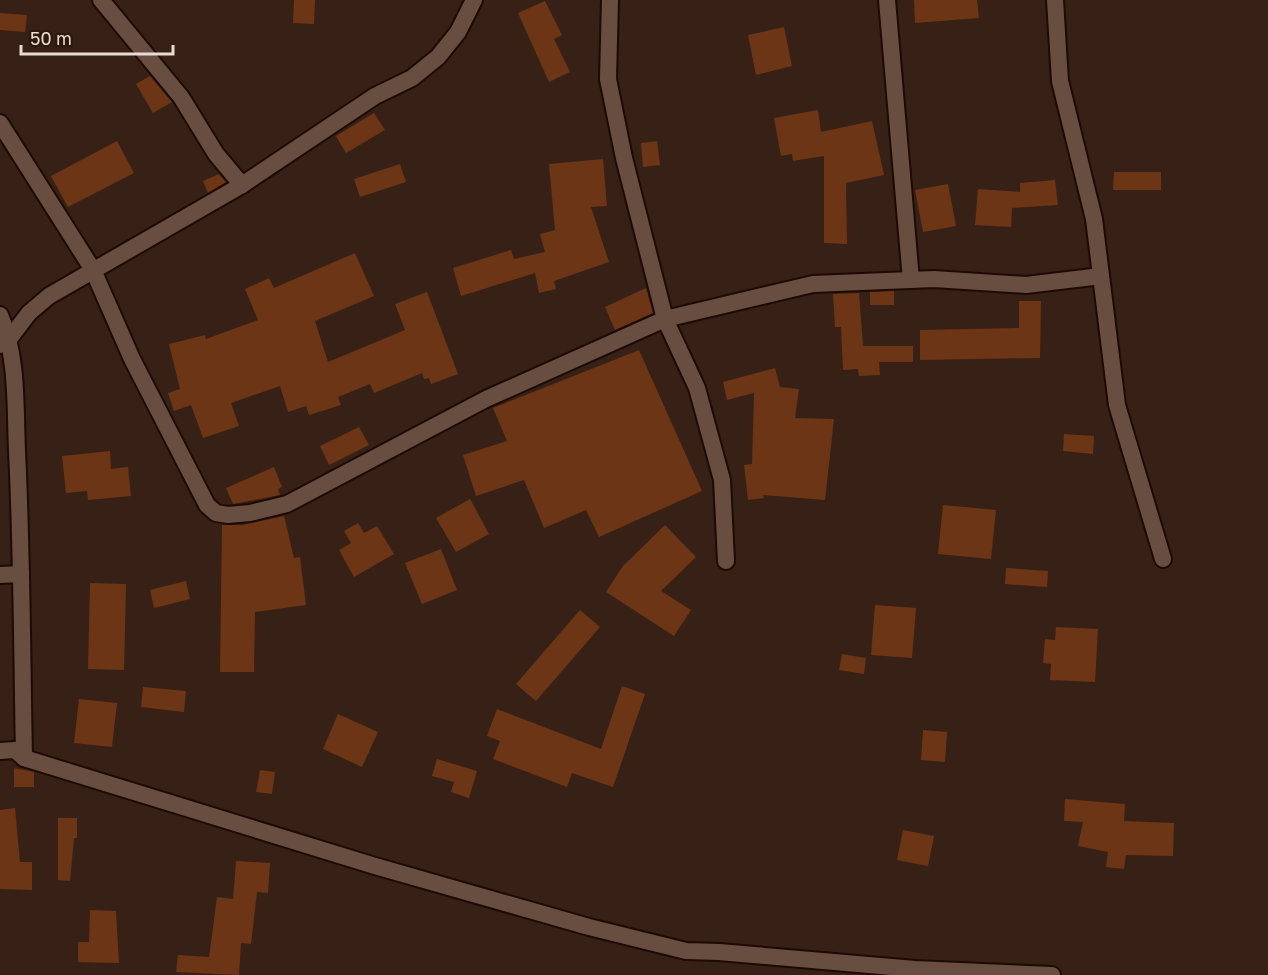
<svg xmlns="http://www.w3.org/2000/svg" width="1268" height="975" font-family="'Golos Text',sans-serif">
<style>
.building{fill:#6c3515}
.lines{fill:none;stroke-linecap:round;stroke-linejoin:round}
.minor-casing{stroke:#1d0a02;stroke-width:20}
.minor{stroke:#674e41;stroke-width:16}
</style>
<rect width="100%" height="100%" fill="#372116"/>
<g class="building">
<polygon points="294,0 315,0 314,24 293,23"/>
<polygon points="914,0 977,0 979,18 915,23"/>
<polygon points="545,1 562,35 554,39 570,72 549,82 518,13"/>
<polygon points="0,13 27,15 25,32 0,30"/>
<polygon points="784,27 792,66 756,75 748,35"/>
<polygon points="150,76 172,102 153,113 136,84"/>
<polygon points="818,110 821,132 872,121 884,175 846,183 847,244 824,243 824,156 793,161 792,154 781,156 774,118"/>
<polygon points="374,113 385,130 346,153 336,136"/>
<polygon points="117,141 134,173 68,207 51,176"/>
<polygon points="657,141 660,165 643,167 641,143"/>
<polygon points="603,159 607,206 591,207 609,262 554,281 556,289 539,293 535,273 461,296 453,268 511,250 514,259 545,252 540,234 555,230 549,164"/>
<polygon points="400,164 406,182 360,197 354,179"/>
<polygon points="1114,172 1161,172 1161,190 1113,190"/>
<polygon points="219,174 226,182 208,193 203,181"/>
<polygon points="1055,180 1058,205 1012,208 1011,227 975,225 978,189 1020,192 1020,183"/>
<polygon points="948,184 956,226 923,232 915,190"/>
<polygon points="355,253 374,296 315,321 328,362 405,330 395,304 427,292 458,374 431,384 429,378 424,379 422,373 374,393 370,384 338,397 341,405 309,415 306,406 288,412 280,386 231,403 239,426 203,438 191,405 174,411 168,393 180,389 169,344 205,335 206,339 258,320 245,289 269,278 274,288"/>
<polygon points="646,288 653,313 615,330 605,307"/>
<polygon points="894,291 894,305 870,305 870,292"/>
<polygon points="859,293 863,346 913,346 913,362 879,362 880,375 859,376 858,369 843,370 841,327 835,327 833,294"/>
<polygon points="1019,301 1041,301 1040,358 920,360 920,330 1019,328"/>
<polygon points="639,350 702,491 599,537 586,510 544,528 524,480 476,496 463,455 507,441 493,408"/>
<polygon points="775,368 780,387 799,389 795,418 834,419 825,500 763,495 764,498 748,500 744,465 752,464 754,393 727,400 723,382"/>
<polygon points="359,427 369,445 329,465 320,446"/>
<polygon points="1064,434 1094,436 1093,454 1063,451"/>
<polygon points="110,451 111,469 128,467 131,496 88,500 87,491 66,493 62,456"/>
<polygon points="274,467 282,487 278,489 280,495 233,504 226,488"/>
<polygon points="470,499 489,534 456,552 436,518"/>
<polygon points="943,505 996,510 991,559 938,554"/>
<polygon points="284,516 294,558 300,557 306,605 255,612 254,672 220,672 222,525 242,525"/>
<polygon points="358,523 364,533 377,526 394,554 354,577 339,550 351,543 344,531"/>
<polygon points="665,525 696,557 661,591 691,610 674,636 606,592 623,566"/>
<polygon points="441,549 457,590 422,604 405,563"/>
<polygon points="1006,568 1048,571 1047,587 1005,584"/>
<polygon points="186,581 190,599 154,608 150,590"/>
<polygon points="90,583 126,584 124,670 88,669"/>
<polygon points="875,605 916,608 912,658 871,655"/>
<polygon points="580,610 600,627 536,701 516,684"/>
<polygon points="1056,627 1098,629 1095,682 1050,680 1051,664 1043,663 1045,639 1055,640"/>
<polygon points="842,654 866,658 864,674 839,670"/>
<polygon points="622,686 645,694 613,787 572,773 567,787 493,759 500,741 487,736 497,709 601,749"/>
<polygon points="143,687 186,691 184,712 141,707"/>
<polygon points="79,699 117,703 112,747 74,743"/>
<polygon points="338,714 378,732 362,767 323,749"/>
<polygon points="923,730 947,732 945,762 921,760"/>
<polygon points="437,759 477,771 469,798 451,792 454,782 432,776"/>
<polygon points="14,768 34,772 34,787 14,787"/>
<polygon points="260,770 275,772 272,794 256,792"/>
<polygon points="1065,799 1125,804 1124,821 1174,823 1173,856 1126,855 1124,869 1106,867 1108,852 1078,846 1083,822 1064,821"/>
<polygon points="15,808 20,862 32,862 32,890 0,889 0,810"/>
<polygon points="58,818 77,818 77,838 74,838 70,881 58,880"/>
<polygon points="903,830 934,836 928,866 897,860"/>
<polygon points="236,861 270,863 268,893 257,892 251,944 241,943 239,975 176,972 178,955 209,957 217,897 233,899"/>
<polygon points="90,910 116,911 119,963 78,962 78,942 89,942"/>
</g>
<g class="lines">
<defs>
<g id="minor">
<polyline points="101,0 181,97 216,154 242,185"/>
<polyline points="610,0 608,79 624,158 665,319 697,388 722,480 726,561"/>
<polyline points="887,0 911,280"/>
<polyline points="1055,0 1060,81 1094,219 1117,405 1163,559"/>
<polyline points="0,123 93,270 132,359 207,505 216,513 228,515 250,513 287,504 486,399 665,319 813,284 934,279 1026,285 1101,276"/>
<path d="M 0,315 C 18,357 15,406 17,451 C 22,553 22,655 24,758"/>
<polyline points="0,345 10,338 29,313 49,296 242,185 375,96 412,78 438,57 458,32 474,0"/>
<polyline points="0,575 21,574"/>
<polyline points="0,751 15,750 24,758 375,866 589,927 686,951 719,952 915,969 1052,975"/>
</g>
</defs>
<use href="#minor" class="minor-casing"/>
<use href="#minor" class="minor"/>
</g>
<path d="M21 45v9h152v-9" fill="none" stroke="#e9dad3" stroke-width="3"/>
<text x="30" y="45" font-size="18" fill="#e9dad3" stroke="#2d180d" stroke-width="4.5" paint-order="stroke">50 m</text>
</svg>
